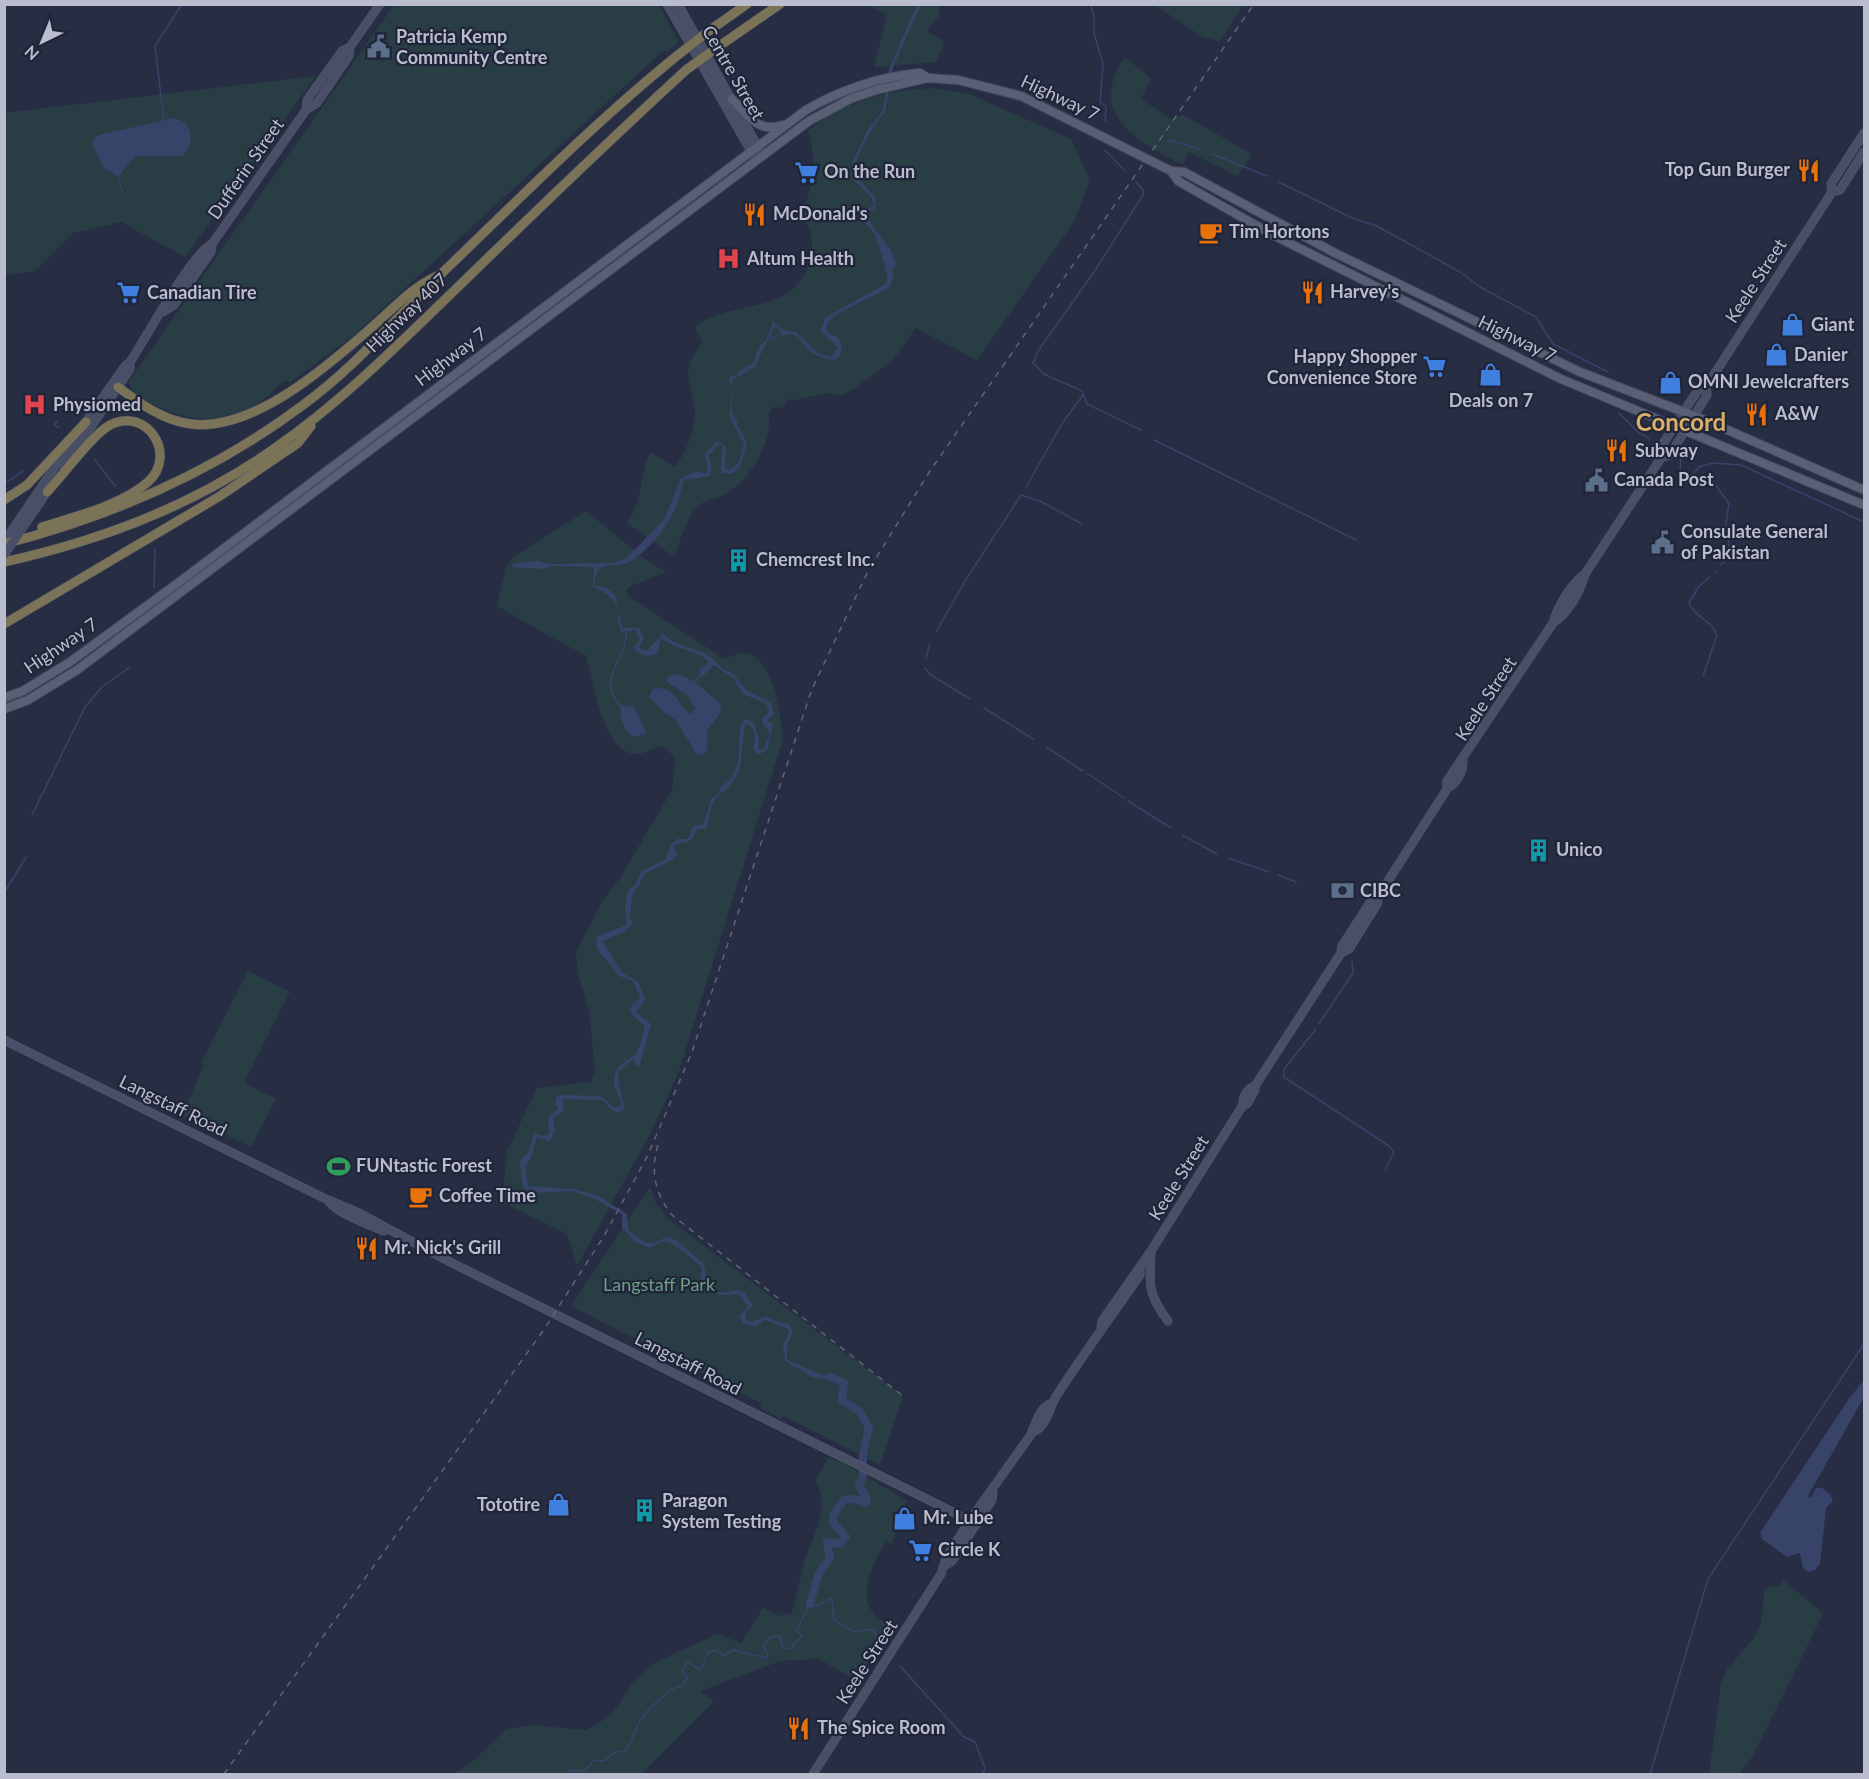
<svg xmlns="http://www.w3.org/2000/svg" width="1869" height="1779" font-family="Lato,sans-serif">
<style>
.green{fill:#293d45}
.water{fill:#38436a}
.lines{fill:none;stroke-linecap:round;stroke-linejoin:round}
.stream{stroke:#38436a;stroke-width:1.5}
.river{stroke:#38436a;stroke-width:8}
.secondary-casing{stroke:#575b6e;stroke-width:9}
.primary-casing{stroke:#454a5d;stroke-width:10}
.highway-casing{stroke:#464b5e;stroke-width:10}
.secondary{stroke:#494f67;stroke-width:8}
.primary{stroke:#595f74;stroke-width:8}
.highway{stroke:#7a7358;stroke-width:9}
.rail{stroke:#5d647b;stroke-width:1.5;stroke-dasharray:6 6;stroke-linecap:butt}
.secondary-bridge-casing{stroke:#575b6e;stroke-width:9;stroke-linecap:butt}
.highway-bridge-casing{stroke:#464b5e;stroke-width:10;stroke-linecap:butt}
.secondary-bridge{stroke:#494f67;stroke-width:8}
.highway-bridge{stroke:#7a7358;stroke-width:9}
.labels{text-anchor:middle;stroke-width:4.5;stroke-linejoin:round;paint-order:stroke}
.poi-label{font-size:18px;font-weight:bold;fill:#b9bdcd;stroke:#202539;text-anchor:start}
.street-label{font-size:18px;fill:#b9bdcd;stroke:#202539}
.park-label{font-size:18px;fill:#6f9f83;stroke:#202539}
.district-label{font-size:24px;font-weight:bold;fill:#daaf67;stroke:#202539}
</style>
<rect width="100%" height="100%" fill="#272e44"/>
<g class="green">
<path d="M 394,5 L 659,5 L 679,42 L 667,52 L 664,50 L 353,336 L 290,382 L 284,381 C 276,387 270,395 263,400 C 215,431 176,420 132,392 L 129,381 Z"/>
<polygon points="868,5 940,5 939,16 927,31 945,42 936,62 874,67 887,15"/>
<polygon points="1155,5 1243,5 1220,42 1201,36"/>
<path d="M 1125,58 L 1151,78 L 1141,99 L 1171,119 L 1183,115 L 1252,154 L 1238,176 L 1188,152 L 1183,165 C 1150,148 1098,123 1114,78 C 1117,70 1119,63 1125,58 Z"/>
<polygon points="316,76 185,257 121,222 73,233 35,271 5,275 4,113"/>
<path d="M 931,88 L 967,93 L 1071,139 L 1090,180 L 1074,222 L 977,360 L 916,328 L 893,360 L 852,390 L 840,396 L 826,393 L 797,400 L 789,399 L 782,408 L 773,407 L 769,413 C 773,441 751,479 726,494 C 719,499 707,499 701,504 C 686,515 681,541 674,557 L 627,523 C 645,497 638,479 650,452 L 675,467 C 687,453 697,423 694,405 C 692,390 685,379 690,363 C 692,356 698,349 702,342 L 695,327 C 740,294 808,321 812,241 C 812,230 803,221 803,210 C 803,205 808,198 809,193 C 815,168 815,156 808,131 C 844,101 885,91 931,88 Z"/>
<path d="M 586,511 L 646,560 L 666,572 L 629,587 L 626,591 L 629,596 L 724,659 C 730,657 737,653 743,653 C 775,655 780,716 783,739 L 679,1071 L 653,1129 L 577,1266 L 567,1234 L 502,1202 L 507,1151 L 537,1088 L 591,1082 L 595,1070 L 589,1011 L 578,975 L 576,952 L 602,902 L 620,878 L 672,790 L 675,759 L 667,749 L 661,746 C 653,749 642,755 634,754 C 603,751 592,679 586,655 C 554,640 527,623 497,606 L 506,568 L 513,557 Z"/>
<polygon points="248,971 290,992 244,1083 276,1099 251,1147 182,1115 204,1065 201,1063"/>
<polygon points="650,1187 655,1201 667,1218 903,1396 880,1465 784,1416 781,1419 760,1408 762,1404 571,1306"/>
<path d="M 828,1458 L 843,1463 L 908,1501 L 894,1520 L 895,1536 L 891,1543 L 886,1542 C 874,1560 855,1599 877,1617 C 881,1621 888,1624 893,1628 L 858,1681 L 819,1659 L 781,1661 L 700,1691 L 714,1701 L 641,1774 L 454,1774 L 473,1761 L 506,1729 L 532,1725 L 585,1730 L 596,1725 L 612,1714 L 632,1684 L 654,1663 L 717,1634 L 741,1643 L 763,1608 L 779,1616 L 792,1613 C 797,1596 800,1579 804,1562 C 812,1538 832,1506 815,1481 Z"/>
<polygon points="1783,1579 1823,1614 1752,1757 1739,1774 1709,1774 1721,1684 1727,1669 1754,1638 1761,1624 1764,1592 1770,1587 1781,1585"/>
</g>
<g class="water">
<path d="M 917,5 L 920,5 L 919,9 L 893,67 L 885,112 L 873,125 L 854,165 L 860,183 L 876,199 L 875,209 L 866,211 L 864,216 L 890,249 L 896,265 L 891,271 L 894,274 L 890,287 L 839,313 L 827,323 L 827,333 L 838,337 L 842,347 L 840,356 L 834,360 C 801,356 809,340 789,333 L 783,336 L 778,328 L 774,327 C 769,341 760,351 756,366 L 732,380 L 732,415 L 747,443 C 742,458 742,478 721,473 L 723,447 L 719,444 L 708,456 L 712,468 L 710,476 L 684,480 C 682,486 681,492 679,498 C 671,523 653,547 631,561 C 614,572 595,555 595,586 C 624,586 615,613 623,628 L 639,628 L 644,638 L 639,648 L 646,651 L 663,634 L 674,642 L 702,652 L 713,659 L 723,669 L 734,674 L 745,689 L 771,703 L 774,713 L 767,721 L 773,724 L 767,750 L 758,755 L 753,749 C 755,739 758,728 746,724 C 742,732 743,758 739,770 C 732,790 720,790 713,803 C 708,812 711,820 705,829 L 696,829 C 694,845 684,841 673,846 L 677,855 L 674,859 L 644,874 L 639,886 L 633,892 L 630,917 L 632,924 L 625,932 L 602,941 L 622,972 L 638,982 L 645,999 L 636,1012 L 651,1024 L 640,1064 L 637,1067 L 633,1059 L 618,1072 L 619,1086 L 625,1109 L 616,1113 L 602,1100 L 563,1099 L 564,1110 L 553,1118 L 555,1131 L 550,1142 L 537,1137 L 531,1158 L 525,1167 L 528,1186 L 574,1189 L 598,1196 L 627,1214 L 628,1229 C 634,1236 645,1245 654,1243 C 659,1242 662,1238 667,1237 L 676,1240 L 703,1263 C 710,1285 706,1298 738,1290 L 745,1293 L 753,1306 L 746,1312 L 745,1319 L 751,1322 L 767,1316 L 775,1321 L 789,1324 L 793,1331 L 787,1345 L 787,1360 L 822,1375 L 836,1375 L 839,1381 L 812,1377 L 785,1361 L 783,1344 L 789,1334 L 788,1329 L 765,1320 L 755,1327 L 744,1324 L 739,1317 L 748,1306 L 738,1294 C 719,1297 712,1296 700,1279 L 702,1268 C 700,1264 672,1242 668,1242 C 662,1240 655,1246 650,1248 L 636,1242 L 622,1228 L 622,1214 L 593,1198 L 573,1191 L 530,1193 L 522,1185 L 520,1162 L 528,1152 L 535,1133 L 544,1136 L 549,1134 L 548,1118 L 559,1108 L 555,1105 L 556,1097 L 562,1095 L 601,1096 L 614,1108 L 622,1106 C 621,1099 617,1094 615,1087 C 610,1068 626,1062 637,1053 L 645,1027 L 630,1012 L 631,1006 L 640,998 L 633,981 L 619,976 L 597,949 L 596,941 L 598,936 L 627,925 L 625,908 L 628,890 L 634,886 L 641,872 L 666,859 L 670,846 L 677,839 L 688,839 L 693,826 L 703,824 L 712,798 L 719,794 L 720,787 C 745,773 737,747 741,723 L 746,719 L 754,723 L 759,739 L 758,750 L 764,749 L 770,733 L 762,723 L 763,718 L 769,712 L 766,703 L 745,695 L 735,683 L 736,680 L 714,665 L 702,677 L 700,676 L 700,669 L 709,662 C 697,649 677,651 661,638 L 657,654 L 646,656 L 636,651 L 634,647 L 640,640 L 636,630 L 622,632 C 616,622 619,617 618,608 C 615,598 601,590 593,587 L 594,567 L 553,566 L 543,569 L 513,567 L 513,564 L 538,561 L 547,564 L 612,563 L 628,557 L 665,518 L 681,478 L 693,473 L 708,473 L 705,454 L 717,441 L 726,447 L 725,469 L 730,470 L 738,466 L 744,444 L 730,418 L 732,388 L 729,378 L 752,366 L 759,347 L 766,340 L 773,322 L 771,319 L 783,330 L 796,332 L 816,353 L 831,357 L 838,347 L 821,331 L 825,318 L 887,283 C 889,275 878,240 873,232 C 870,226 864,224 860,217 L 861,210 L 874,206 L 872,198 L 854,180 L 852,164 L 867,131 L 883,110 L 889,69 Z"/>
<path d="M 174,118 C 194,122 195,143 183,156 L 135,156 L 118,177 L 104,168 L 92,144 L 93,140 L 99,135 Z"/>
<path d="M 678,674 L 695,682 L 721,704 L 720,713 L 707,731 L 707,751 L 702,755 L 696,753 L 675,719 L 662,711 L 649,696 L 653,689 C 678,684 677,709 691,714 L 695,708 L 688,696 L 666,681 L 669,676 Z"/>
<path d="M 621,705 L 634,707 L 647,733 L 634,737 C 622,730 619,715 621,705 Z"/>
<polygon points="1864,1380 1864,1397 1808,1496 1811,1498 1816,1488 1822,1488 1830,1494 1833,1501 1826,1508 1820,1564 1815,1570 1808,1572 1803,1568 1800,1553 1787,1557 1762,1539 1760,1533 1848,1400"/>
</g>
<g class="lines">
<g class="stream">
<polyline points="1090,4 1094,16 1094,33 1103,64 1100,102 1106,107 1105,121"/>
<polyline points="164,121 155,46 182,4"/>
<polyline points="866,138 878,119"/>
<polyline points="1169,140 1199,149"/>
<polyline points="1105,150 1125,171"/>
<polyline points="1212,154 1267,176"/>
<polyline points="118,177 123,194"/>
<polyline points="860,182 873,196"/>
<polyline points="1136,182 1143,190 1143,195 1096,269 1038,351 1033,363 1044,374 1082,391 1087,404 1141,430"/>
<polyline points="1279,182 1352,218 1377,226 1460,272 1480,287 1536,317 1553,344 1608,372"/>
<polyline points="863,215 873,227"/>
<polyline points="878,234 893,257"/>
<polyline points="797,334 818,354"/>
<polyline points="770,339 782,333"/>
<polyline points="758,359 763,347"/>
<polyline points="739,372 753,364"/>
<polyline points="1619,413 1638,432 1650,439"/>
<polyline points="732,414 737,423"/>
<polyline points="57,421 54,425 59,428"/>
<polyline points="1154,440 1356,540"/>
<polyline points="1681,458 1680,470 1685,474 1710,477 1729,504 1726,523 1729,547"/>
<polyline points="722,459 723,449"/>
<polyline points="95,460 115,486"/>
<polyline points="731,470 739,463"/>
<polyline points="1694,473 1699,467 1713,463 1741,465 1864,522"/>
<polyline points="688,476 696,472 706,475"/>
<polyline points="4,484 23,471"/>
<polyline points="1026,487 1063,422 1083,395"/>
<polyline points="1721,565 1728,557"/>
<polyline points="1716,573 1717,571"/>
<polyline points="154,588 155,549"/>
<polyline points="936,632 965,581 1021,495 1040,501 1082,524"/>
<polyline points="926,657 930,644"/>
<polyline points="925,668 931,675 970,699"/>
<path d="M 1703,676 L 1717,635 C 1712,620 1694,617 1689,603 L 1699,586 L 1710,577"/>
<polyline points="695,682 700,675"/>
<path d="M 620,706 C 595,675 628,662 626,630"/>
<polyline points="984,708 1033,739"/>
<polyline points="1046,747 1083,771"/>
<polyline points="1088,774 1124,798"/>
<polyline points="1128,801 1171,828"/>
<polyline points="32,815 85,707 102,687 130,667"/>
<polyline points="1182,835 1217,854"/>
<polyline points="1228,858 1269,872"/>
<polyline points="1278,875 1296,882"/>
<polyline points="4,893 26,857"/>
<polyline points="1319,1024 1353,973 1352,961"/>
<polyline points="1316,1029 1284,1069 1284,1077 1389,1146 1394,1152 1385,1171"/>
<polyline points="900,1666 964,1737 975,1742 985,1768 983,1774"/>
<path d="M 567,1774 L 571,1770 C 583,1773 587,1769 594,1760 L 604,1761 L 615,1752 L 625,1751 C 632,1741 635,1732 640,1721 C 646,1710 658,1701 667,1693 C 675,1685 684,1690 687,1677 L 682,1670 L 687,1662 L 701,1670 L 708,1652 L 716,1650 L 723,1656 L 733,1650 L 766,1658 L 768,1654 L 763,1646 L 771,1637 L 780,1636 L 783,1648 L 790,1649 L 802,1636 L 796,1631 L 810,1604 L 818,1606 L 832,1598 L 834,1620 L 854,1632 L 872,1629 L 883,1644"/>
<polyline points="1650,1774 1708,1579 1864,1344"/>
</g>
<polyline class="river" points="810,1604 818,1575 830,1558 827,1542 840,1544 846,1537 834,1524 833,1515 844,1500 855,1499 865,1503 867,1499 859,1486 863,1477 863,1454 869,1427 859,1411 842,1400 844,1383 831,1377"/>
<defs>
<g id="secondary">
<polyline points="667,4 752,153"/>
<polyline points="678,4 763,156"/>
<polyline points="306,110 307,100 342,51 350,47 380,4"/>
<polyline points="1832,192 1840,190 1864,152"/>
<polyline points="163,312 174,305 211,252 212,244 306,110 317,103 349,56 350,47"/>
<path d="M 82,427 L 125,366 L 130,362 C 145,340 193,251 212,244"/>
<polyline points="1661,458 1660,448 1698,390 1706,387"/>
<polyline points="64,467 130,369 130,362"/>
<polyline points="30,517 49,489"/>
<polyline points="4,542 74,439"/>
<path d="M 1553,623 C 1568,614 1580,592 1585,574"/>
<path d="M 1447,789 L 1447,781 L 1553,623 C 1558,606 1570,585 1585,574 L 1661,458 L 1670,455 L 1707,395 L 1706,387 L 1832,192 L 1831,184 L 1864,133"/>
<path d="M 1341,953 L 1349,949 L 1377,904 L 1379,895 L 1447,789 C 1457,783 1463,772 1463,761"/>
<polyline points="4,1040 328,1200 359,1213 450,1262 977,1524"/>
<polyline points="1243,1105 1247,1104 1255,1090 1255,1086 1341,953 1342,946 1371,901 1379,895"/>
<path d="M 328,1200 C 335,1213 369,1224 383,1231 L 387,1230"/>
<path d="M 1151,1253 C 1149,1284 1148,1295 1168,1321"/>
<path d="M 1101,1329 L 1102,1321 L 1151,1251 L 1243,1105 C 1242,1097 1248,1088 1255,1086"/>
<path d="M 1033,1432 C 1048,1426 1049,1407 1057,1395 C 1084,1353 1112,1315 1140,1275 L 1140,1267"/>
<polyline points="946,1565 952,1561 992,1500 993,1492"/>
<path d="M 813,1774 L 941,1574 L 946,1558 L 970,1520 L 1030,1436 C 1036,1425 1038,1408 1052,1403"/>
</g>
<g id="primary">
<path d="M 732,99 C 748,115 758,134 783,125"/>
<polyline points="1171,171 1178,181 1273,235 1561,379 1864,505"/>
<path d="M 4,698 L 23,691 L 70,662 L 182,580 L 806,110 C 842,89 878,77 920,73 L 928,78"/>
<polyline points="4,709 28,700 77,670 809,121 850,99 876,90 928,78 958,80 1021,96 1171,171 1184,172 1335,253 1580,372 1707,421 1864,490"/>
</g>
<g id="highway">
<polyline points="706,33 747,4"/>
<polyline points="715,49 780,4"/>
<path d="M 118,387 C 139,403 164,421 191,424 C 253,432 329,365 372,327 C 393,309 412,287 437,276"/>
<polyline points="4,500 27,485 86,422"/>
<path d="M 42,527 C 76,516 120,506 148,482 C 178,455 147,406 110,425 C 93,434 63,475 47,492"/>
<path d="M 4,544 C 112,516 214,472 303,405 C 354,368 396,318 441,274 C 518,200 595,122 678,55"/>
<path d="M 4,562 C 99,541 195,505 275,448 C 344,400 402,341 462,283 C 536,211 610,140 686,70"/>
<polyline points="4,624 220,496 298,443 311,426"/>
</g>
</defs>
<use href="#secondary" class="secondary-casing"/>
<use href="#primary" class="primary-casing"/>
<use href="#highway" class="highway-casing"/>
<use href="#secondary" class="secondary"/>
<use href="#primary" class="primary"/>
<use href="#highway" class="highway"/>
<g class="rail">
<path d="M 658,1145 C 650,1170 655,1194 672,1215 L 903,1396"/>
<polyline points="224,1774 543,1331 604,1236 647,1157 692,1052 812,689 868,571 930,471 1254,4"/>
</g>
<defs>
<polyline id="secondary-bridge" points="4,555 30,517"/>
<g id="highway-bridge">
<polyline points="678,55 706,33"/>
<polyline points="686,70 715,49"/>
</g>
</defs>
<use href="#secondary-bridge" class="secondary-bridge-casing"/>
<use href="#highway-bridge" class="highway-bridge-casing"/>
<use href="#secondary-bridge" class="secondary-bridge"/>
<use href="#highway-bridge" class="highway-bridge"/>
</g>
<defs>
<symbol id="civic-bare" viewBox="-9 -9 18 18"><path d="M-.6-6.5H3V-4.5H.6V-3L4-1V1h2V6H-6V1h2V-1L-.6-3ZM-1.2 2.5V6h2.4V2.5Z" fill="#5c6f8a" stroke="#202539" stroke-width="2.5" paint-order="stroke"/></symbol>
<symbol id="restaurant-bare" viewBox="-9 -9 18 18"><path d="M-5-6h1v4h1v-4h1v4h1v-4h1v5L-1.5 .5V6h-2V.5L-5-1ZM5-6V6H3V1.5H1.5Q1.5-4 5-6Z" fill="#e8710a" stroke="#202539" stroke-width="2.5" paint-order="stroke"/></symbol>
<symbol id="supermarket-bare" viewBox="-9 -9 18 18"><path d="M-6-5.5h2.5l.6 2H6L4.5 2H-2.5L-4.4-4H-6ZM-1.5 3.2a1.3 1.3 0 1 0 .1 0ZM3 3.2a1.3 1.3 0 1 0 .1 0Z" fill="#3f7fe0" stroke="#202539" stroke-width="2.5" paint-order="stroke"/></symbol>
<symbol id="cafe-bare" viewBox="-9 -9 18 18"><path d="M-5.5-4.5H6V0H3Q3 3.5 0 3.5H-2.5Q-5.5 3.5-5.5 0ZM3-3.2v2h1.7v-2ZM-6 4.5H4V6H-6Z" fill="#e8710a" stroke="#202539" stroke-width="2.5" paint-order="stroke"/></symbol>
<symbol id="hospital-bare" viewBox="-9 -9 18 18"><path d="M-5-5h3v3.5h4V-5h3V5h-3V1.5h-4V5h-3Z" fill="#e0444e" stroke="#202539" stroke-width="2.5" paint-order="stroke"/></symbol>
<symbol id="shop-bare" viewBox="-9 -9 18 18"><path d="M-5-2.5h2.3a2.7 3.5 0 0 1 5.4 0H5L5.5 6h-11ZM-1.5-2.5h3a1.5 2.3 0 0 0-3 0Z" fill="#3f7fe0" stroke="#202539" stroke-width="2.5" paint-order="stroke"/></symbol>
<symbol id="building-bare" viewBox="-9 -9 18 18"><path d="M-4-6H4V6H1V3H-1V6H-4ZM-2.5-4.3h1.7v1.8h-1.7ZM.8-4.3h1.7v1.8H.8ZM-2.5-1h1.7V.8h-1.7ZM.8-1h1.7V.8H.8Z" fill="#0f9aa8" stroke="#202539" stroke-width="2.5" paint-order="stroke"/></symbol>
<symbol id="bank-bare" viewBox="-9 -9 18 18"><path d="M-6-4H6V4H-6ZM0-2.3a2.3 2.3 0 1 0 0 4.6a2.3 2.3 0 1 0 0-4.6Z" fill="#5c6f8a" stroke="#202539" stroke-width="2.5" paint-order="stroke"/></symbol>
<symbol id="stadium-bare" viewBox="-9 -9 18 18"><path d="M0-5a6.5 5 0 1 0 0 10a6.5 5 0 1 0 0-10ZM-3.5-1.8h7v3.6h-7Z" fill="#2e9e5b" stroke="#202539" stroke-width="2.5" paint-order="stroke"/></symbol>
</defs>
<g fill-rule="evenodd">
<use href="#civic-bare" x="362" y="30" width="33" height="33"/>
<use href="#restaurant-bare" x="1792" y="154" width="33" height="33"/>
<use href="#supermarket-bare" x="790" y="156" width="33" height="33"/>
<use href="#restaurant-bare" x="738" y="198" width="33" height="33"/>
<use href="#cafe-bare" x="1194" y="216" width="33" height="33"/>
<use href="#hospital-bare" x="712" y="242" width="33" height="33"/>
<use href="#restaurant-bare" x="1296" y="276" width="33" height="33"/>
<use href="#supermarket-bare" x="112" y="276" width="33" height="33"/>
<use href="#shop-bare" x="1776" y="308" width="33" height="33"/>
<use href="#shop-bare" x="1760" y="338" width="33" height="33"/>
<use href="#supermarket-bare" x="1418" y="350" width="33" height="33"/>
<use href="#shop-bare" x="1474" y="358" width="33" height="33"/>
<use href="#shop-bare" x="1654" y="366" width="33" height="33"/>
<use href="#hospital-bare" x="18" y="388" width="33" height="33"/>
<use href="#restaurant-bare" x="1740" y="398" width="33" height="33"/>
<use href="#restaurant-bare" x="1600" y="434" width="33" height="33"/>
<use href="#civic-bare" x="1580" y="464" width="33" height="33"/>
<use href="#civic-bare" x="1646" y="526" width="33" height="33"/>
<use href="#building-bare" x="722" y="544" width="33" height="33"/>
<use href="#building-bare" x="1522" y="834" width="33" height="33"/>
<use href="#bank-bare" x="1326" y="874" width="33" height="33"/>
<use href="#stadium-bare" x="322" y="1150" width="33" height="33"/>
<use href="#cafe-bare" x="404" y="1180" width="33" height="33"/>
<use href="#restaurant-bare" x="350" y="1232" width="33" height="33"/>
<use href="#shop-bare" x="542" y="1488" width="33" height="33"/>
<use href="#building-bare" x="628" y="1494" width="33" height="33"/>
<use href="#shop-bare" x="888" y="1502" width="33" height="33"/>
<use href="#supermarket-bare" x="904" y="1534" width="33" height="33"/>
<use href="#restaurant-bare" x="782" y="1712" width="33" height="33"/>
</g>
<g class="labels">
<g class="poi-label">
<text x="396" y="43">Patricia Kemp<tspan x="396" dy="21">Community Centre</tspan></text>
<text x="1790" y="176" text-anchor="end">Top Gun Burger</text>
<text x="824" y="178">On the Run</text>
<text x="773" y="220">McDonald's</text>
<text x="1229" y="238">Tim Hortons</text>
<text x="747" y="265">Altum Health</text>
<text x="1330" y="298">Harvey's</text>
<text x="147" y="299">Canadian Tire</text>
<text x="1811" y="331">Giant</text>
<text x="1794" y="361">Danier</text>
<text x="1417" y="363" text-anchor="end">Happy Shopper<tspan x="1417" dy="21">Convenience Store</tspan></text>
<text x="1688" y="388">OMNI Jewelcrafters</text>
<text x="1491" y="407" text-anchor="middle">Deals on 7</text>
<text x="53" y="411">Physiomed</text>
<text x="1775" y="420">A&amp;W</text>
<text x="1635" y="457">Subway</text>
<text x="1614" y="486">Canada Post</text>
<text x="1681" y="538">Consulate General<tspan x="1681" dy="21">of Pakistan</tspan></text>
<text x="756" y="566">Chemcrest Inc.</text>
<text x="1556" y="856">Unico</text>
<text x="1360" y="897">CIBC</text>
<text x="356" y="1172">FUNtastic Forest</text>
<text x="439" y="1202">Coffee Time</text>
<text x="384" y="1254">Mr. Nick's Grill</text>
<text x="662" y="1507">Paragon<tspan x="662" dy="21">System Testing</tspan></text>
<text x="540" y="1511" text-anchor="end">Tototire</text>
<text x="923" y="1524">Mr. Lube</text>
<text x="938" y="1556">Circle K</text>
<text x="817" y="1734">The Spice Room</text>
</g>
<g class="street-label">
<text transform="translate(733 73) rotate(60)" y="6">Centre Street</text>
<text transform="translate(1060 98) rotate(25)" y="6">Highway 7</text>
<text transform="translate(246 169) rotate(-55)" y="6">Dufferin Street</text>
<text transform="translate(1756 281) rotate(-57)" y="6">Keele Street</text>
<text transform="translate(407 313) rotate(-44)" y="6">Highway 407</text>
<text transform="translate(1517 339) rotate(26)" y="6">Highway 7</text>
<text transform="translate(451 357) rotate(-37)" y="6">Highway 7</text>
<text transform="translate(61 646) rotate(-34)" y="6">Highway 7</text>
<text transform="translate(1486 699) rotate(-57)" y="6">Keele Street</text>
<text transform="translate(173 1106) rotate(26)" y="6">Langstaff Road</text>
<text transform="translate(1179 1178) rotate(-58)" y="6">Keele Street</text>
<text transform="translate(688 1364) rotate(27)" y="6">Langstaff Road</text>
<text transform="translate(867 1662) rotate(-57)" y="6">Keele Street</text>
</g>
<g class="park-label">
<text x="659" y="1291">Langstaff Park</text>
</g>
<g class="district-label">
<text x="1681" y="431">Concord</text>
</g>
</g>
<rect width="1869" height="1779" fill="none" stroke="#b9bdcd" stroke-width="12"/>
<g transform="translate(42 42) rotate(223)" stroke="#202539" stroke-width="4.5" paint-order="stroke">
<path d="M0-4.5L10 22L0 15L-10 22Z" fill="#b9bdcd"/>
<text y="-9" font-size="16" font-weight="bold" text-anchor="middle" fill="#b9bdcd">N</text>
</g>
</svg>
